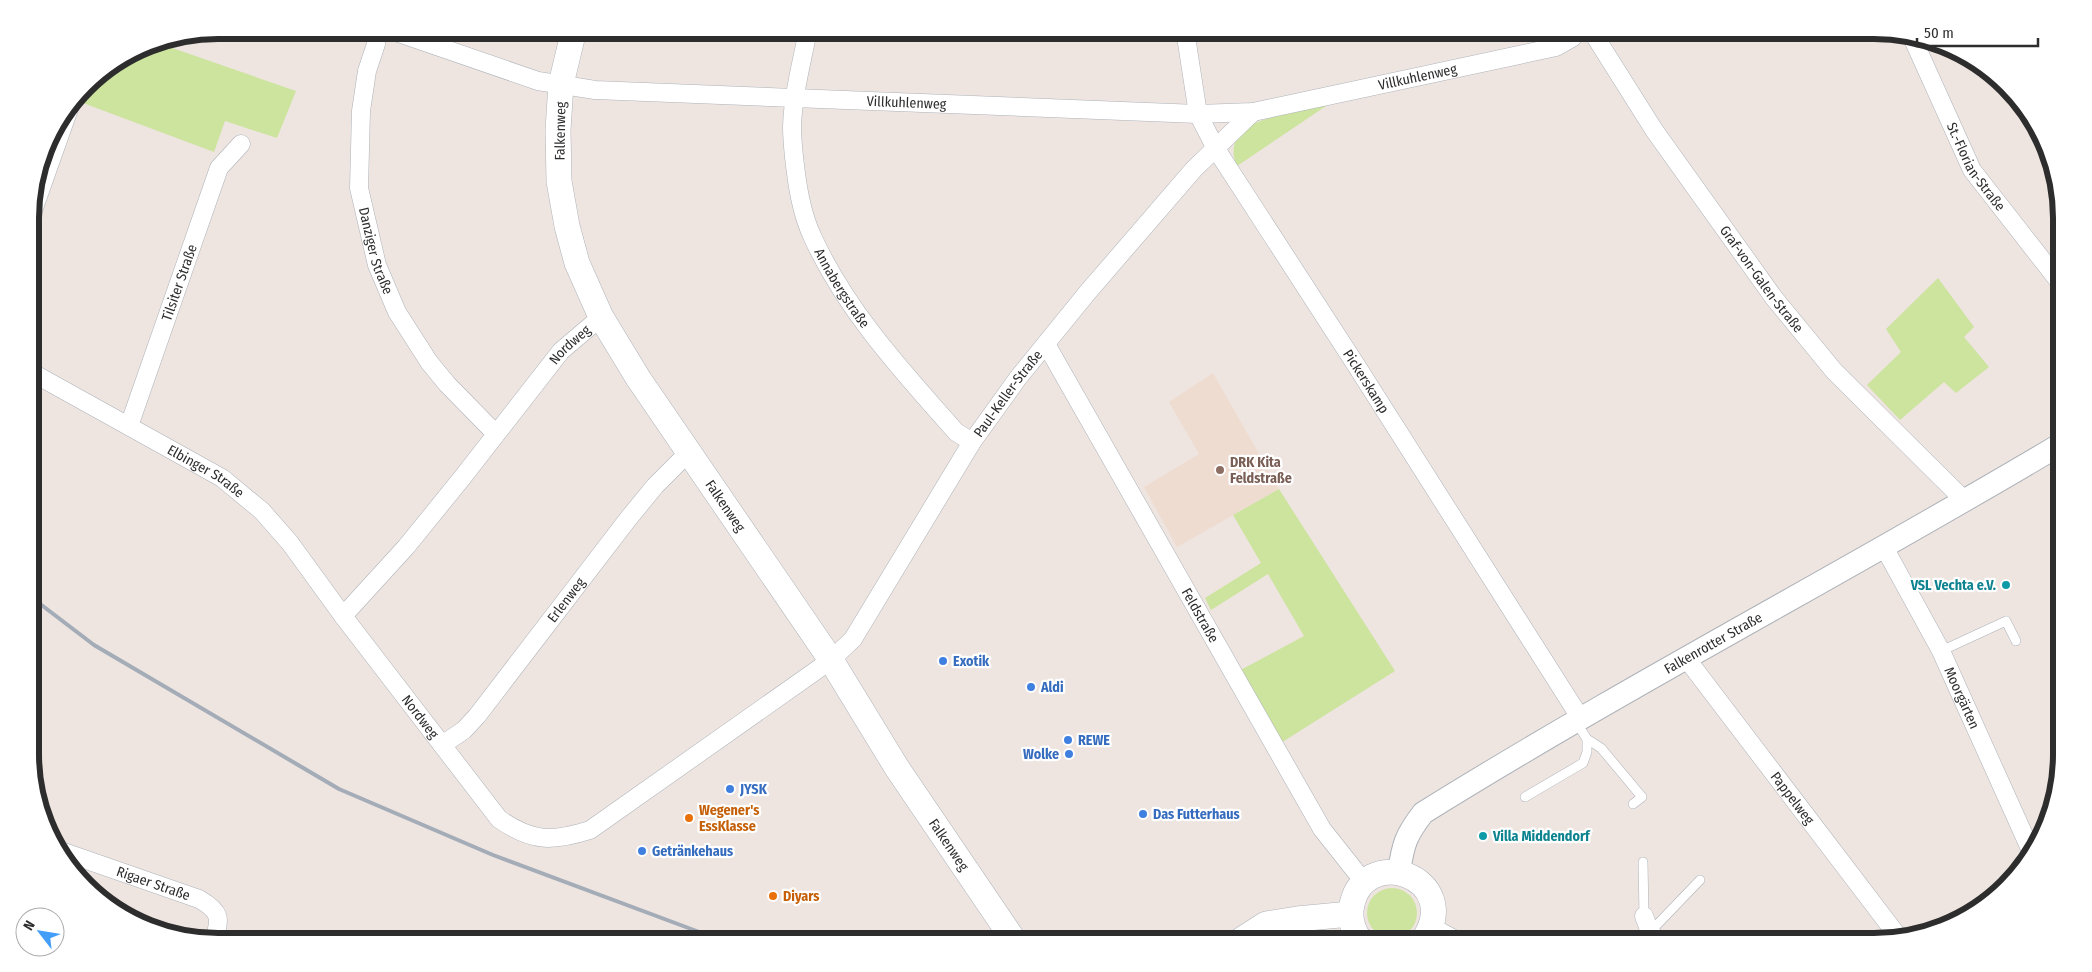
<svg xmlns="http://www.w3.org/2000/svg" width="2092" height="972" font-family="'Fira Sans Condensed',sans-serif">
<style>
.education{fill:#efdcd1}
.green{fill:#cce49e}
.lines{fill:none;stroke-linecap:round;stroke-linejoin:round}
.service-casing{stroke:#adb3b9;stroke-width:10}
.minor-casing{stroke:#adb3b9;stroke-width:19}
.tertiary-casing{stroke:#adb3b9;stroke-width:24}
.secondary-casing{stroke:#adb3b9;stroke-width:26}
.service{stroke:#fff;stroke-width:9}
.minor{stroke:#fff;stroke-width:18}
.tertiary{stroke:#fff;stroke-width:22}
.secondary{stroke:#fff;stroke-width:25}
.rail{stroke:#a3acb7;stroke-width:4}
.education-dot{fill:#8d6e63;stroke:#fff;stroke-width:2}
.culture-dot{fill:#0f9aa8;stroke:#fff;stroke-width:2}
.shop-dot{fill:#3f7fe0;stroke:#fff;stroke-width:2}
.food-dot{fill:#e8710a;stroke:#fff;stroke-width:2}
.labels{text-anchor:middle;stroke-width:4.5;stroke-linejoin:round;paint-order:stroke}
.street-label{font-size:14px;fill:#2d2d2d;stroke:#fff}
.education-label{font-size:14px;font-weight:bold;fill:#785e54;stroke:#fff;text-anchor:start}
.culture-label{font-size:14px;font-weight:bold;fill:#0d838f;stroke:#fff;text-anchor:end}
.shop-label{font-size:14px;font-weight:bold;fill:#366cbe;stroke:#fff;text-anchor:start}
.food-label{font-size:14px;font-weight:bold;fill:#c56008;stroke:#fff;text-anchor:start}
.rim{fill:none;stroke:#2d2d2d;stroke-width:6}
</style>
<rect width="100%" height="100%" fill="#eee4e0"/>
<polygon class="education" points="1213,373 1279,489 1177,547 1144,487 1199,454 1169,402"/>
<g class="green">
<polygon points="155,42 296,91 277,138 225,121 214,152 83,103 89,83 94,77 146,44"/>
<path d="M 1332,102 L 1237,166 C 1232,155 1232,144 1240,133 C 1252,118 1311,107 1332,102 Z"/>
<polygon points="1938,278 1974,327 1964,337 1989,367 1956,393 1944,382 1900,420 1867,385 1901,352 1886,329"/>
<polygon points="1279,489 1395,671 1276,746 1235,673 1304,636 1268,574 1211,610 1205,598 1261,563 1233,515"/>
<circle cx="1392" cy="913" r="25"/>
</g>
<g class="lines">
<defs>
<g id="service">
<polyline points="1941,651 2006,621 2016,641"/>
<polyline points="1576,722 1587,739 1601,748 1642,797 1633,804"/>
<polyline points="1525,797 1583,763 1587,752 1587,739"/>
<polyline points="1643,862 1644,916"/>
<polyline points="1650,932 1700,880"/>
</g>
<g id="minor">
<path id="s1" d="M 375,30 L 376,44 L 367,71 L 361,111 L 359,188 L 377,265 L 397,312 L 429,362 L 447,384 L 496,434"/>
<path id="s2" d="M 390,30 L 538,81 L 595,90 L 1198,114 L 1253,112 L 1556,47 L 1572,38 L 1578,30"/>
<path id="s3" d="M 808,30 C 802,62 793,94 792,127 C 792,137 793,147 794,157 C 797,184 801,213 813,238 C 847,312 903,372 956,432 L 972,442"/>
<path id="s4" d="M 1185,30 L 1198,114 L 1216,149 L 1356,365 L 1581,719"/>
<path id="s5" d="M 1591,30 L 1654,130 L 1774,298 L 1834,371 L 1965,501"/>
<path id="s6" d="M 1912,37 L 1972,170 L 2061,284"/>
<polyline points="30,219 69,109"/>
<path id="s7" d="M 1046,344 L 1322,829 L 1364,882"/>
<path id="s8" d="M 31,372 L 222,478 L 262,511 L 290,543 L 343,616 L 499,819 C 532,842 552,842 590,830 L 831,660 L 853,639 L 972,442 L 1018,378 L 1087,293 L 1194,169 L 1253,112"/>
<path id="s9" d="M 129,426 L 219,168 L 241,144"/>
<path id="s10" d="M 1884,547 L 1941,651 L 2032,853"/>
<path id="s11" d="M 343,616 L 406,547 L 462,478 L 561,351 L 601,317"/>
<path id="s12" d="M 1686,658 L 1900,939"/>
<path id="s13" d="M 442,745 L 464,730 L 477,716 L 628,519 L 655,486 L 689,452"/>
<path id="s14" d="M 58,850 L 199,899 C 220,911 222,918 213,941"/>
<polyline points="1644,916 1650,932 1660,942"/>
</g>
<g id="tertiary">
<path id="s15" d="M 1399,872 C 1403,844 1406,835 1423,813 C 1632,683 1850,570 2061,444"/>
</g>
<g id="secondary">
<path id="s16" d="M 574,30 L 561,84 L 558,130 L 559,181 L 567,226 L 577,263 L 601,317 L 638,378 L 831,660 L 897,768 L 1015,942"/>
<polyline points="1430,930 1452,942"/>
<polyline points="1238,942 1266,924 1297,919 1350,914"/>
<path d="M 1362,942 C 1354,934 1350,921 1351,910 C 1360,840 1468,877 1422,942"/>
</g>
</defs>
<use href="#service" class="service-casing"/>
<use href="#minor" class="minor-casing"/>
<use href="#tertiary" class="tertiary-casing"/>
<use href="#secondary" class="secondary-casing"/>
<use href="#service" class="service"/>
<use href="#minor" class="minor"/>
<use href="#tertiary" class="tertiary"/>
<use href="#secondary" class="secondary"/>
<polyline class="rail" points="31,597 94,645 339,789 493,855 726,942"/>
</g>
<circle class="education-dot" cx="1220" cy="470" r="5"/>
<g class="culture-dot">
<circle cx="2006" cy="585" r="5"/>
<circle cx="1483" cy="836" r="5"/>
</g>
<g class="shop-dot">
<circle cx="943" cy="661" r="5"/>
<circle cx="1031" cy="687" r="5"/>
<circle cx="1068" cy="740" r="5"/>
<circle cx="1069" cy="754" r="5"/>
<circle cx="730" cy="789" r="5"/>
<circle cx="1143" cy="814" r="5"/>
<circle cx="642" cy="851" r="5"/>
</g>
<g class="food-dot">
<circle cx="689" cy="818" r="5"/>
<circle cx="773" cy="896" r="5"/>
</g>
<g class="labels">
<g class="street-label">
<text dy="5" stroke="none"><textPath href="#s2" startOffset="1041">Villkuhlenweg</textPath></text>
<text dy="5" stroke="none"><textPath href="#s2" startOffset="526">Villkuhlenweg</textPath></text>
<text transform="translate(560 131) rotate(-89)" y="5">Falkenweg</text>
<text dy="5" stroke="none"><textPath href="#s6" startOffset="145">St.-Florian-Straße</textPath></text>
<text dy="5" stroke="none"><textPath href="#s1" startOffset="225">Danziger Straße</textPath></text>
<text dy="5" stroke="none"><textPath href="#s5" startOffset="302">Graf-von-Galen-Straße</textPath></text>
<text dy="5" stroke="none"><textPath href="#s9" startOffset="152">Tilsiter Straße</textPath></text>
<text dy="5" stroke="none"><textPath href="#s3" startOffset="270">Annabergstraße</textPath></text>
<text dy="5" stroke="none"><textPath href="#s11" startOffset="354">Nordweg</textPath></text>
<text dy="5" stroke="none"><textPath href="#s4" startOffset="401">Pickerskamp</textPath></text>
<text dy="5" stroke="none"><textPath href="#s8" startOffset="1371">Paul-Keller-Straße</textPath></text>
<text dy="5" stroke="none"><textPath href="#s8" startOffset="201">Elbinger Straße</textPath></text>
<text dy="5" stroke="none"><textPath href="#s16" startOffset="522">Falkenweg</textPath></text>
<text dy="5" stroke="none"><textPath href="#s13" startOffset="192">Erlenweg</textPath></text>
<text dy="5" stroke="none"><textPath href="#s7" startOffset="312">Feldstraße</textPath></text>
<text dy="5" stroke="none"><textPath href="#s15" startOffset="401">Falkenrotter Straße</textPath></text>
<text dy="5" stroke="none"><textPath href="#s10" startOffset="170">Moorgärten</textPath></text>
<text dy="5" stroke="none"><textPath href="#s8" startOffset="530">Nordweg</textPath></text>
<text dy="5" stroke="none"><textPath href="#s12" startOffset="176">Pappelweg</textPath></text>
<text dy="5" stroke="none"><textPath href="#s16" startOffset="928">Falkenweg</textPath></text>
<text dy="5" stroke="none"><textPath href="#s14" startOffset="101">Rigaer Straße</textPath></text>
</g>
<g class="education-label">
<text x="1230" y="467">DRK Kita<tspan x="1230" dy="16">Feldstraße</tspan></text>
</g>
<g class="culture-label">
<text x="1996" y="590">VSL Vechta e.V.</text>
<text x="1493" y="841" text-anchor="start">Villa Middendorf</text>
</g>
<g class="shop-label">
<text x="953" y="666">Exotik</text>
<text x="1041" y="692">Aldi</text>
<text x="1078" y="745">REWE</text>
<text x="1059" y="759" text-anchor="end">Wolke</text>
<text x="740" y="794">JYSK</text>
<text x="1153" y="819">Das Futterhaus</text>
<text x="652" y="856">Getränkehaus</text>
</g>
<g class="food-label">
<text x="699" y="815">Wegener's<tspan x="699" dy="16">EssKlasse</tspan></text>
<text x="783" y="901">Diyars</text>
</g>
</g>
<path d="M0 0H2092V972H0ZM218 39H1874A179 179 0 0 1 2053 218V754A179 179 0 0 1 1874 933H218A179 179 0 0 1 39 754V218A179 179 0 0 1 218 39Z" fill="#fff" fill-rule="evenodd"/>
<path class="rim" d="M218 39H1874A179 179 0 0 1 2053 218V754A179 179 0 0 1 1874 933H218A179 179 0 0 1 39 754V218A179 179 0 0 1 218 39Z"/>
<g transform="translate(40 932) rotate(301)"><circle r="24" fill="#ffffff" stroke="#ababab"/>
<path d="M0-4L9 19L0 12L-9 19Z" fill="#449ef8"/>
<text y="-8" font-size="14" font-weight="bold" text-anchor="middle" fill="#2d2d2d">N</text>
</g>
<path d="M1917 38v8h121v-8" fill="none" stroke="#2d2d2d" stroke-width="2.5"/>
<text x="1924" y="38" font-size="15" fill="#2d2d2d" stroke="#ffffff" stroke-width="4" paint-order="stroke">50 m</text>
</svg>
